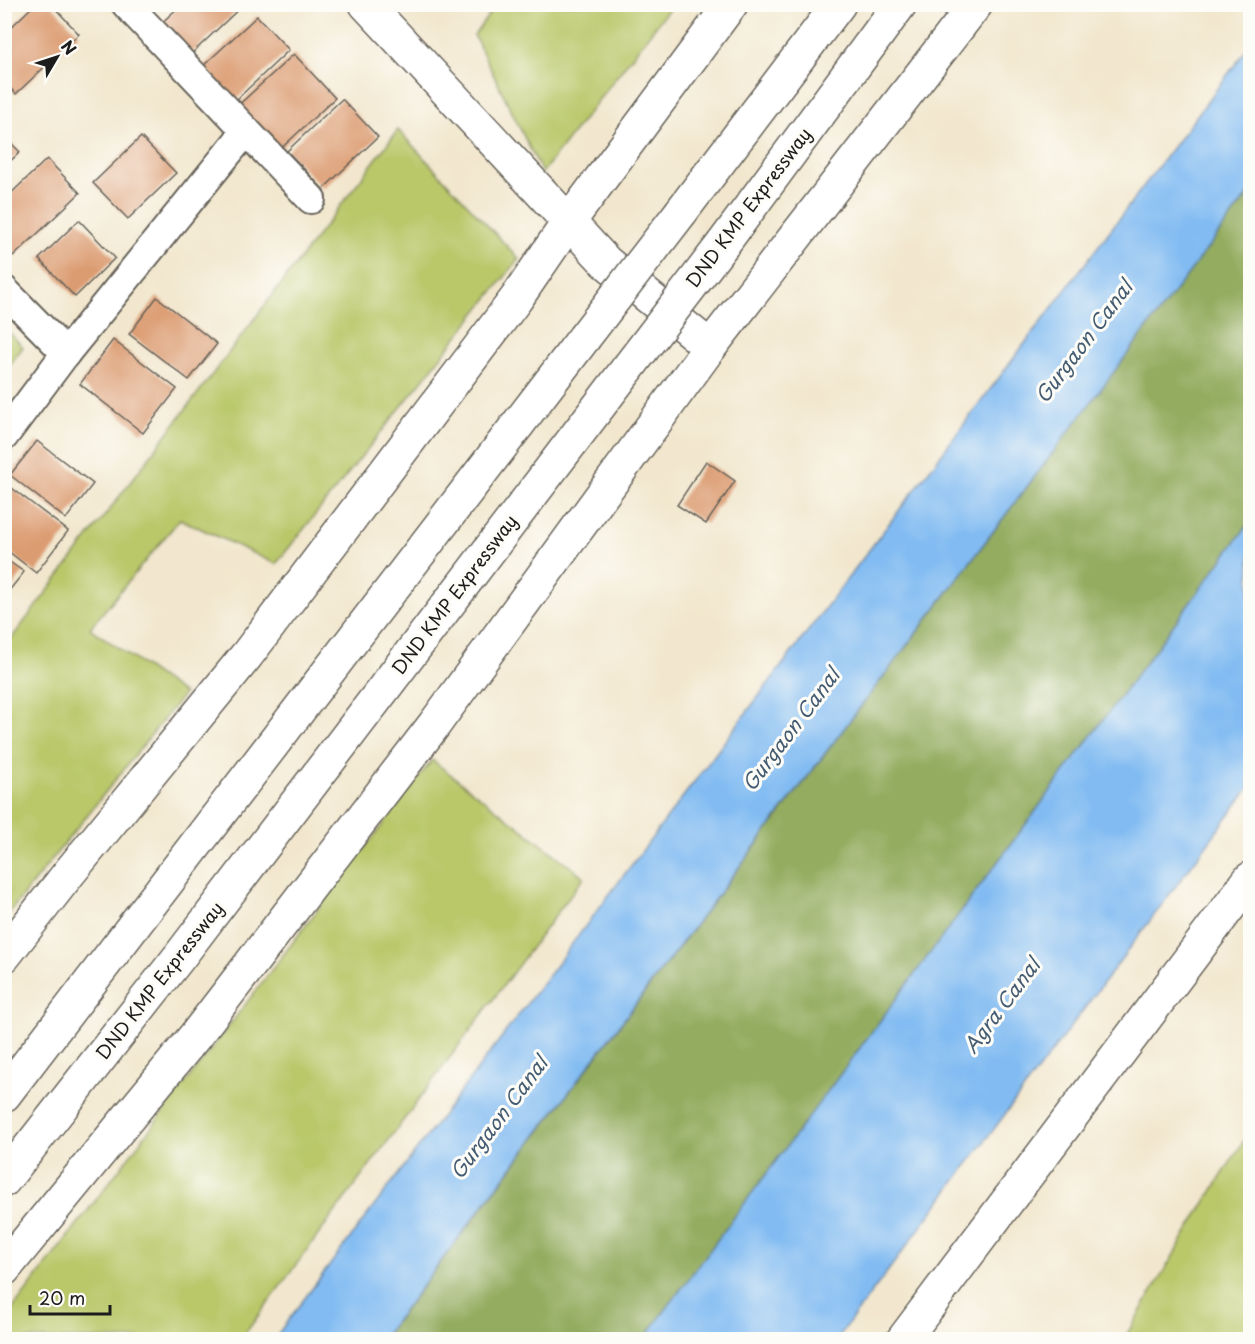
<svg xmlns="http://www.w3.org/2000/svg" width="1255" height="1344" font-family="'Playpen Sans',sans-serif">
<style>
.green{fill:#bac86a;stroke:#6b7243;stroke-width:1.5}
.forest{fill:#93ac5e;stroke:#58643d;stroke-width:1.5}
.water{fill:#81bbf2;stroke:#4e6c87;stroke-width:1.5}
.building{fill:#dc9c72}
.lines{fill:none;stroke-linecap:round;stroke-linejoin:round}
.minor-casing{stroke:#67635a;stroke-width:32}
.tertiary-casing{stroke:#67635a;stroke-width:36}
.trunk-casing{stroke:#67635a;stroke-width:36}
.minor{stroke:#fff;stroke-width:28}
.tertiary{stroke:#fff;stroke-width:33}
.trunk{stroke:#fff;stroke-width:33}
.trunk-bridge-casing{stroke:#67635a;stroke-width:36;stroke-linecap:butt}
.trunk-bridge{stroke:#fff;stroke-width:33}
.labels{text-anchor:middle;stroke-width:6;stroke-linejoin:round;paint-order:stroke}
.street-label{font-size:18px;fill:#1c1c1c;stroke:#fdfcf7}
.water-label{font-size:20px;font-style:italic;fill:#445c72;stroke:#fdfcf7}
</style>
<rect width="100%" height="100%" fill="#fdfcf7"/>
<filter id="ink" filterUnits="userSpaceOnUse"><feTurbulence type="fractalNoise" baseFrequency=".0167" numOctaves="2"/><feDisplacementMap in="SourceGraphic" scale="12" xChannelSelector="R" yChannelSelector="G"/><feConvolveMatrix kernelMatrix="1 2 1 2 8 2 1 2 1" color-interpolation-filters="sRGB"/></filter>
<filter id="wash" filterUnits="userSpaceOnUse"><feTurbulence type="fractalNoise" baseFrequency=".008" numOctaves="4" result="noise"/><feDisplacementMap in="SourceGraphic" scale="24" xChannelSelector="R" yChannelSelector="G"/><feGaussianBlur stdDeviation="1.35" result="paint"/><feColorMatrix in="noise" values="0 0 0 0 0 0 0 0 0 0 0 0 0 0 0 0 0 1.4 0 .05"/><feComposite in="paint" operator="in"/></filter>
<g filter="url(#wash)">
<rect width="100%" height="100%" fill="#f2e7ce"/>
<g class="green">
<polygon points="496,5 672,5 542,173 474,35"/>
<polygon points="398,130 519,259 276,564 180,519 90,628 184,694 5,918 5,647"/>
<polygon points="5,328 23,347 5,371"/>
<polygon points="432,760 584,877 241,1339 5,1339 5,1319"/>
<polygon points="1250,1131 1250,1339 1124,1339 1199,1212"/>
</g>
<polygon class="forest" points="1250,192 1250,522 644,1339 382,1340"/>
<g class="water">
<polygon points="1250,45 1250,192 382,1339 274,1339"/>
<polygon points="1250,522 1250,787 837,1339 644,1339"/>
</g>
<g id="blocks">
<g class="building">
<polygon points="4,4 15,4 4,15"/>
<polygon points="35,4 51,4 79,34 16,94 4,82 4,34"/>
<polygon points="182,4 244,4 185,60 156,28"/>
<polygon points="257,16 289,50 235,101 203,66"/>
<polygon points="294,54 335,98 274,155 233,110"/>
<polygon points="342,99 378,137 323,189 287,151"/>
<polygon points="4,136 20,152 4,167"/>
<polygon points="141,137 176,173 128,219 93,183"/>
<polygon points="47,159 80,193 14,256 4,247 4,200"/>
<polygon points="79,220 115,258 75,297 39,259"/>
<polygon points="157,297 217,344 189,380 129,334"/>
<polygon points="113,340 177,389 143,433 80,384"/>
<polygon points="37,441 93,484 66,519 10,475"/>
<polygon points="706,461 735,481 706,524 677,505"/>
<polygon points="4,482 68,531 36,573 4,548"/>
<polygon points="4,558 24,572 4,597"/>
</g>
</g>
</g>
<g filter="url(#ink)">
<use href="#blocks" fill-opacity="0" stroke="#67635a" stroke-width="1.5"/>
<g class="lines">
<defs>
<g id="minor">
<polyline points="126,4 311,199"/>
<polyline points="4,290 66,353"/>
<polyline points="4,436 66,353 246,131"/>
</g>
<g id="tertiary">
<polyline points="366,4 606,262 710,347"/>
<polyline points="4,956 69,873 247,655 516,299 568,223 731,4"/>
<polyline points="4,1269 196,1035 434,725 710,347 976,4"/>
<polyline points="903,1340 1250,879"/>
</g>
<g id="trunk">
<polyline points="681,212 839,4"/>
<polyline points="723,244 900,4"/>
<polyline points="4,1095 584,338"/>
<polyline points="4,1180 180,956 628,368"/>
</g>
</defs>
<use href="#minor" class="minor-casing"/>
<use href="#tertiary" class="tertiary-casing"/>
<use href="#trunk" class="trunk-casing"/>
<use href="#minor" class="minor"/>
<use href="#tertiary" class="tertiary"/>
<use href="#trunk" class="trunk"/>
<defs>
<g id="trunk-bridge">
<polyline points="584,338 681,212"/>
<polyline points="628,368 723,244"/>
</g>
</defs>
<use href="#trunk-bridge" class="trunk-bridge-casing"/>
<use href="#trunk-bridge" class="trunk-bridge"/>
</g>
</g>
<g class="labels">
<g class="street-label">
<text transform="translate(749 208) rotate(-53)" y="6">DND KMP Expressway</text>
<text transform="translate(455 595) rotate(-53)" y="6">DND KMP Expressway</text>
<text transform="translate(160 981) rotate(-52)" y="6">DND KMP Expressway</text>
</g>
<g class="water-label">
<text transform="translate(1084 342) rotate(-53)" y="7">Gurgaon Canal</text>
<text transform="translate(791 730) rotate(-53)" y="7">Gurgaon Canal</text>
<text transform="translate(1002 1006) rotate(-53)" y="7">Agra Canal</text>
<text transform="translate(499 1118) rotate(-53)" y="7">Gurgaon Canal</text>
</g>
</g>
<rect width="1255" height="1344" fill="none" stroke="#fdfcf7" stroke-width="24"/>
<g transform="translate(57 57) rotate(51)" stroke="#fdfcf7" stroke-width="4.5" paint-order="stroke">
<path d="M0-4.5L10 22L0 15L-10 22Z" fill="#1c1c1c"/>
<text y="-9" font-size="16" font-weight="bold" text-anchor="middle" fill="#1c1c1c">N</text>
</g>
<path d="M30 1305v9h80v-9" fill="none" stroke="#1c1c1c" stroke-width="3"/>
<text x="39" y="1305" font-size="18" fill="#1c1c1c" stroke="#fdfcf7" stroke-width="4.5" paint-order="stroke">20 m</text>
</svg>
